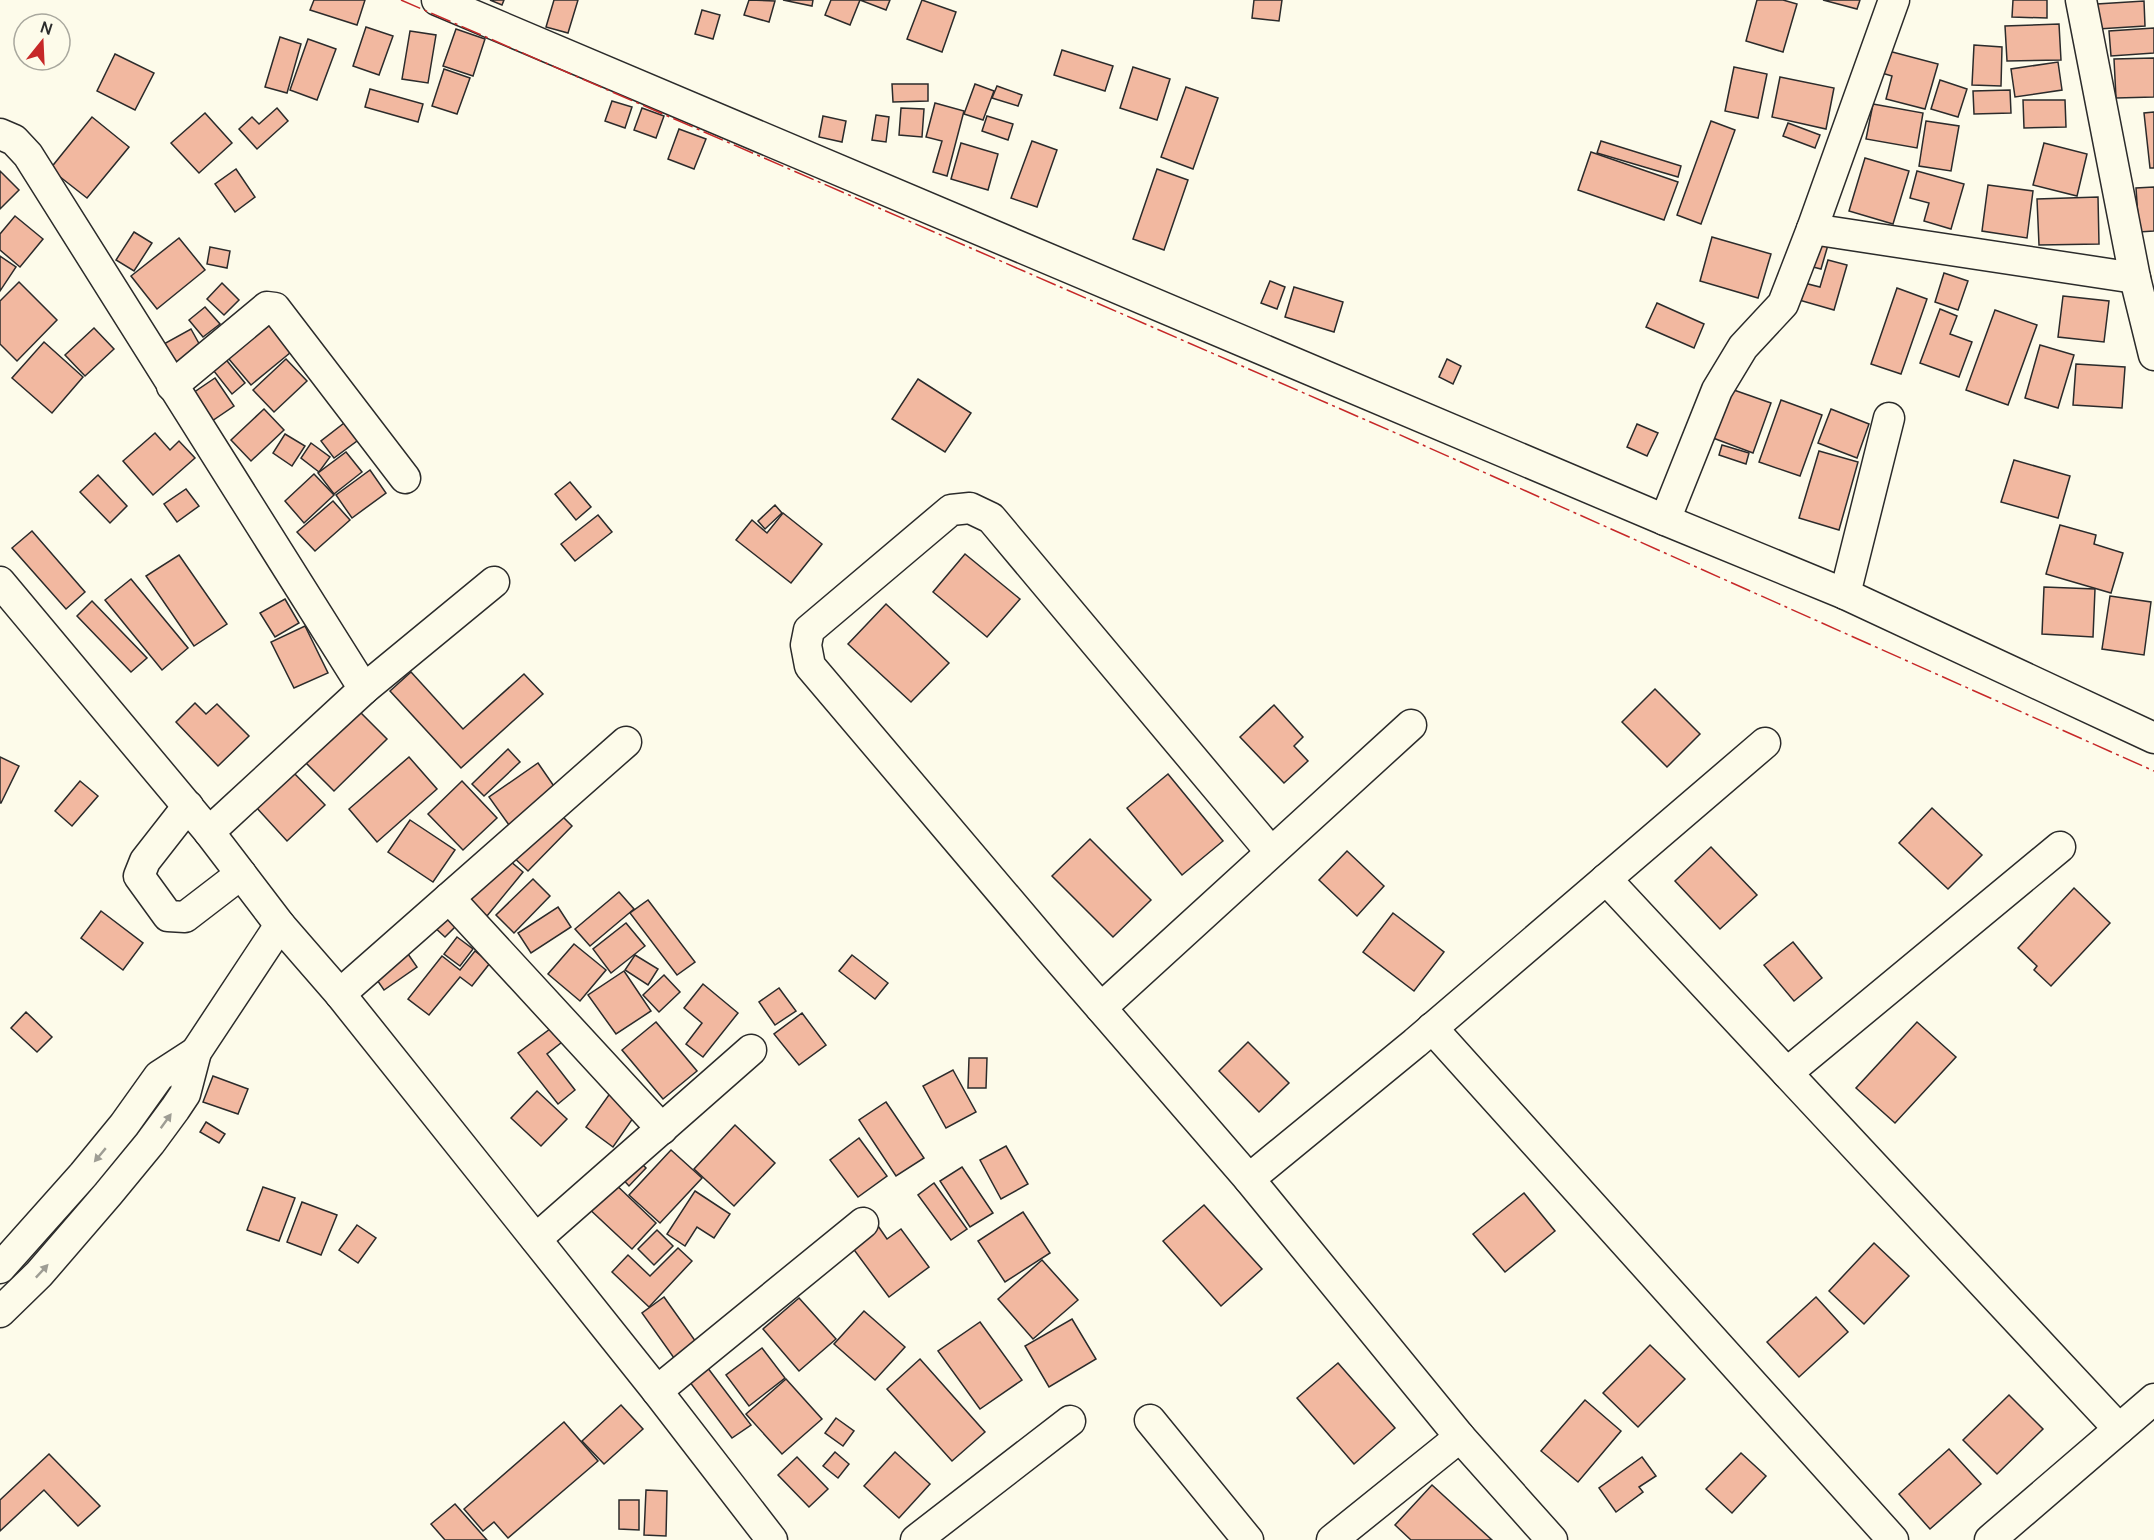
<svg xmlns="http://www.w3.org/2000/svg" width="2154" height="1540" font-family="Manrope,sans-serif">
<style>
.building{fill:#f2b8a0;stroke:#2b2b2b;stroke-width:1.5}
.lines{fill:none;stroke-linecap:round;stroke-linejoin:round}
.minor-casing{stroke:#2b2b2b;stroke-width:33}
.minor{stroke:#fdfbea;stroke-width:30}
.power{stroke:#c62828;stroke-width:1.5;stroke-dasharray:21 4.5 3 4.5;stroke-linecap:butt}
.oneway{fill:#9e9d94}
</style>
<rect width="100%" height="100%" fill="#fdfbea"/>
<g class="building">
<polygon points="314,0 365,0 357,25 310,10"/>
<polygon points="490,0 504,0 502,5"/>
<polygon points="554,0 578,0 568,33 546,27"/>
<polygon points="749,0 775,1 769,22 744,15"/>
<polygon points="783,0 813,0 812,6"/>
<polygon points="831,0 860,0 850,25 825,15"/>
<polygon points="860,0 890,0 886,10"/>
<polygon points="922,0 956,12 942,52 907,39"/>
<polygon points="1254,0 1282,0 1279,21 1252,18"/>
<polygon points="1757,0 1783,0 1797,4 1783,52 1746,41"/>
<polygon points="1823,0 1860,0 1857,9"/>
<polygon points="2013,0 2047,0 2047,18 2012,17"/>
<polygon points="2144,1 2145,26 2098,29 2097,4"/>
<polygon points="702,10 720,15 713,39 695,34"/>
<polygon points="2059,24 2061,60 2007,61 2005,26"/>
<polygon points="366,27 393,36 379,75 353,66"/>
<polygon points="2154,28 2154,53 2111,56 2109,31"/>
<polygon points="456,29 485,39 473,76 443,66"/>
<polygon points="410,31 436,35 428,83 402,79"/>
<polygon points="280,37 301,44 287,93 265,87"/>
<polygon points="308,39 336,49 317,100 290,90"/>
<polygon points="1974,45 2002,47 2001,86 1972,85"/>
<polygon points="1881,49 1938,64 1925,109 1886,99 1892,76 1875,71"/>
<polygon points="1062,50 1113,66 1105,91 1054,75"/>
<polygon points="115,54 154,73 135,110 97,91"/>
<polygon points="2154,58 2154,97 2116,98 2114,59"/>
<polygon points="2058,62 2062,90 2015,97 2011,69"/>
<polygon points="1133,67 1170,79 1157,120 1120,108"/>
<polygon points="1734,67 1767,74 1758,118 1725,111"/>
<polygon points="444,69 470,78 457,114 432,106"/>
<polygon points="1780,77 1834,88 1826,129 1772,117"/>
<polygon points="1940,80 1967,89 1958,117 1931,109"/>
<polygon points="892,84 928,84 928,101 893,102"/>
<polygon points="975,84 994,91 983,120 964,114"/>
<polygon points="997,86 1022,95 1018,106 992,98"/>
<polygon points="1186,87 1218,98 1193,169 1161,157"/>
<polygon points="370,89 423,104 418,122 365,107"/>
<polygon points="2010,90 2011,113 1974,114 1973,91"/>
<polygon points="2023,100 2065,100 2066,127 2024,128"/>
<polygon points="612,101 632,107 625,128 605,121"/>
<polygon points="935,103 964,111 947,176 933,172 942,141 926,137"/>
<polygon points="1873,104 1923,113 1917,148 1866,139"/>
<polygon points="277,108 288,121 257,149 239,129 252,117 259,124"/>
<polygon points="642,108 664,116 656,138 634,130"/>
<polygon points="901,108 924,109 922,137 899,135"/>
<polygon points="2154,112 2154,168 2150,168 2144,113"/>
<polygon points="205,113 232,143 199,173 171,143"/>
<polygon points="876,115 889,117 886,142 872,140"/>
<polygon points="823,116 846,121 842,142 819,137"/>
<polygon points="987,116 1013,124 1008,140 982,131"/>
<polygon points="92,117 129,147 87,198 50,169"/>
<polygon points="1711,121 1735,130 1701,224 1677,215"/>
<polygon points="1926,121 1959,126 1951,171 1919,166"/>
<polygon points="1788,123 1820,135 1815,148 1783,136"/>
<polygon points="679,129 706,139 694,169 668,159"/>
<polygon points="1032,141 1057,150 1037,207 1011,198"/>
<polygon points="1601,141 1681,166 1678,177 1597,153"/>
<polygon points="961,143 998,154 988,190 951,179"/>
<polygon points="2044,143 2087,154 2077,196 2033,185"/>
<polygon points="1591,152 1678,182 1664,220 1578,190"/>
<polygon points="1865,158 1909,171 1893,224 1849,211"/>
<polygon points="236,169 255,197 235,212 215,184"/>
<polygon points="1157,169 1188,180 1164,250 1133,239"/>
<polygon points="0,171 19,190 0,209"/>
<polygon points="1917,171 1964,184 1951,229 1924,221 1929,203 1910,198"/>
<polygon points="1988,185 2033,191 2027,238 1982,231"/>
<polygon points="2154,187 2154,231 2139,232 2136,188"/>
<polygon points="2098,197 2099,244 2039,245 2037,199"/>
<polygon points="15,216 43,239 20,267 0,250 0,234"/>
<polygon points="134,232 152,243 134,271 116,260"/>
<polygon points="1712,237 1771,254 1758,298 1700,281"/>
<polygon points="179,238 205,270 157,309 131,276"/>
<polygon points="1820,243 1828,245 1821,269 1813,267"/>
<polygon points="210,247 230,251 227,268 207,264"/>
<polygon points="0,256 16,267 0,291"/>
<polygon points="1828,260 1847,265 1834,310 1799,300 1804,283 1820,287"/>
<polygon points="1944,273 1968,281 1958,310 1935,302"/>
<polygon points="1270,281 1285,287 1277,309 1261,303"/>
<polygon points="19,282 57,320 17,361 0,344 0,301"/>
<polygon points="222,283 239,300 224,315 207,299"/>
<polygon points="1294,287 1343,302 1334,332 1285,317"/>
<polygon points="1897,288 1927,299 1901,374 1871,364"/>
<polygon points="2063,296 2109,301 2104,342 2058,337"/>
<polygon points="1657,303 1704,324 1694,348 1646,327"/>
<polygon points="205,307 220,324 203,337 189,320"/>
<polygon points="1940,309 1957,316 1950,334 1972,342 1959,377 1920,363"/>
<polygon points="1995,310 2037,325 2008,405 1966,390"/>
<polygon points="266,312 296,348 251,385 223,352"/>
<polygon points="94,328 114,349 85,376 65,355"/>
<polygon points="191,329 202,349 173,365 162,345"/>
<polygon points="44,342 83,377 52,413 12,378"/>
<polygon points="2040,345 2074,355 2058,408 2025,398"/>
<polygon points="219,351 245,383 232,394 206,361"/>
<polygon points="286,359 307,381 274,412 253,390"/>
<polygon points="1447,359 1461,366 1453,384 1439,377"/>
<polygon points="2076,364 2125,367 2122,408 2073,405"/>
<polygon points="215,378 234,406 209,423 190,395"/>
<polygon points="918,379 971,413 945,452 892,419"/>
<polygon points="1731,389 1771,403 1753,453 1713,438"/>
<polygon points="1781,400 1822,415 1800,476 1759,462"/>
<polygon points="264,409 284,430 251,461 231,440"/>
<polygon points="1831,409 1869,424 1857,458 1818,443"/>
<polygon points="348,420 361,438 334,458 321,441"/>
<polygon points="1637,424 1658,433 1647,456 1627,447"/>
<polygon points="155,433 170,450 179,441 195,458 153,495 123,461"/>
<polygon points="285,434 305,446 292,466 273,453"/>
<polygon points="311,443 330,457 319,472 301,458"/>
<polygon points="1722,445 1749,453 1746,464 1719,455"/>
<polygon points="1819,451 1858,462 1839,530 1799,518"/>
<polygon points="346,452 362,472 334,494 318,473"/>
<polygon points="2014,460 2070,476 2058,518 2001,502"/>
<polygon points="370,470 386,493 352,518 336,495"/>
<polygon points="314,474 334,495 304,523 285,501"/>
<polygon points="98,475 127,506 110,523 80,492"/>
<polygon points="570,482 591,507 576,520 555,494"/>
<polygon points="186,489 199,506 177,522 164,504"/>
<polygon points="333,501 350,520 315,551 297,532"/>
<polygon points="775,505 782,513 765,529 758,521"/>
<polygon points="783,513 822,544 791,583 736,540 752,520 767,533"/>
<polygon points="598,515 612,532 575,561 561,544"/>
<polygon points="2060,525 2096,535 2094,544 2123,553 2111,593 2046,574"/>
<polygon points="32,531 85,592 66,609 12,548"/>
<polygon points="965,554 1020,599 987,637 933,592"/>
<polygon points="179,555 227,624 194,646 146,576"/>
<polygon points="131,579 188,648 162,670 105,600"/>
<polygon points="2044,587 2095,589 2093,637 2042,634"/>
<polygon points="2110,596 2151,602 2144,655 2102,649"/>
<polygon points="285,599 299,623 275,637 260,613"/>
<polygon points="92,601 147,658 131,672 77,616"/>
<polygon points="886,604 949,663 911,702 848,644"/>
<polygon points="305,626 328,673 294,688 271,642"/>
<polygon points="411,672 463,729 524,674 543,694 461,768 390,691"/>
<polygon points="1655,689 1700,734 1667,767 1622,722"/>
<polygon points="195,703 206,714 217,704 249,736 218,766 176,722"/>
<polygon points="1274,705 1303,737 1294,746 1308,761 1284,783 1240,737"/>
<polygon points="357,709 387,739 334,791 304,761"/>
<polygon points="508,749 520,762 484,796 472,784"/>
<polygon points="0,757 19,766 1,803 0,803"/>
<polygon points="409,757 437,789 377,842 349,809"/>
<polygon points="538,763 558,792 509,825 489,797"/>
<polygon points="292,771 325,805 287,841 255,806"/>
<polygon points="1168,774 1223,841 1182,875 1127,808"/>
<polygon points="80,781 98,796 72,826 55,811"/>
<polygon points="462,781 497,818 463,850 428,814"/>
<polygon points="554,808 572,826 528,871 509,853"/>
<polygon points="1932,808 1982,855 1948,889 1899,843"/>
<polygon points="410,820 455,850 433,882 388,852"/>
<polygon points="1090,839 1151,900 1113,937 1052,876"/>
<polygon points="1711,847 1757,895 1720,929 1675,881"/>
<polygon points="1347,851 1384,886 1357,916 1319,880"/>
<polygon points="503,855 523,872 487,916 466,900"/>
<polygon points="533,879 550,896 514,933 496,915"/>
<polygon points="2074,888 2110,923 2051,986 2034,970 2037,966 2018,948"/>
<polygon points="619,892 634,909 590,946 575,929"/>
<polygon points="648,900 695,962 677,975 630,913"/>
<polygon points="558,907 571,927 531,953 518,933"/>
<polygon points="446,910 460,922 445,937 432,925"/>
<polygon points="101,911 143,943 123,970 81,938"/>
<polygon points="1393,913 1444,952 1414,991 1363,952"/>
<polygon points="626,923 645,946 611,973 593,949"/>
<polygon points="457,937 473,949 460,966 444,954"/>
<polygon points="1793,942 1822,978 1794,1001 1764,965"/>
<polygon points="574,944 606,970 580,1001 548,974"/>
<polygon points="475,951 490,963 472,986 460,977 429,1015 408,999 442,956 460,970"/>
<polygon points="408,954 417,967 384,990 375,977"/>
<polygon points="635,955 658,969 648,985 625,970"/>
<polygon points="852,955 888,983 875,999 839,971"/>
<polygon points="624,971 651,1011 616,1034 588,995"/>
<polygon points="664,975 680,992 659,1012 643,995"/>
<polygon points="703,984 738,1013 703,1057 686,1044 702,1023 684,1008"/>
<polygon points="779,988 796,1011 775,1025 759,1002"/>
<polygon points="26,1012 52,1037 37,1052 11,1028"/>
<polygon points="802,1013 826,1045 799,1065 774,1034"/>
<polygon points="656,1022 697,1071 663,1099 622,1050"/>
<polygon points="1917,1022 1956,1057 1895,1123 1856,1088"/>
<polygon points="554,1026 566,1039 547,1054 575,1090 558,1104 518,1053"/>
<polygon points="1248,1042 1289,1083 1259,1112 1219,1071"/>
<polygon points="969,1058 987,1058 986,1088 968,1088"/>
<polygon points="953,1070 976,1112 946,1128 923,1086"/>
<polygon points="213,1076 248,1089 238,1114 203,1102"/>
<polygon points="537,1091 567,1119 541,1146 511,1118"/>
<polygon points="611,1092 638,1111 613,1147 586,1127"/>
<polygon points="886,1102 924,1158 896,1176 859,1120"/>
<polygon points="206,1122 225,1134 219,1143 200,1132"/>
<polygon points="735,1125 775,1163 734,1206 694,1169"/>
<polygon points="859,1138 887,1176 858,1197 830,1160"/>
<polygon points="1006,1146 1028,1184 1001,1199 980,1160"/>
<polygon points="671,1150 702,1178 660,1223 629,1195"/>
<polygon points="635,1157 646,1168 629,1186 618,1174"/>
<polygon points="962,1167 993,1213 970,1227 940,1181"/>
<polygon points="610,1179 656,1223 632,1249 585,1205"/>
<polygon points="934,1183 967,1229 951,1240 918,1195"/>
<polygon points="263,1187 295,1198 279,1241 247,1230"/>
<polygon points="695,1191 730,1214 714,1238 697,1227 685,1246 667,1234"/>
<polygon points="1524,1193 1555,1231 1505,1272 1473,1234"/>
<polygon points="302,1202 337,1215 321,1255 287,1242"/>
<polygon points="1204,1205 1262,1269 1221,1306 1163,1241"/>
<polygon points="1023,1212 1050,1253 1005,1282 978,1241"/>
<polygon points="876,1223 887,1239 901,1229 929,1267 889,1297 849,1243"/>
<polygon points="357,1225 376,1238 358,1263 339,1250"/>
<polygon points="657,1230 673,1246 654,1265 638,1249"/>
<polygon points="1874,1243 1909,1276 1864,1324 1829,1291"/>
<polygon points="678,1248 692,1261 649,1307 612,1272 628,1255 650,1276"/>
<polygon points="1042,1260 1078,1300 1033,1339 998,1299"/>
<polygon points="664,1297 701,1349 679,1365 642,1313"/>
<polygon points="1816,1297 1848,1332 1799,1377 1767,1342"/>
<polygon points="799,1298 836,1339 799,1371 763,1329"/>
<polygon points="864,1311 905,1347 875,1380 834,1344"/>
<polygon points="1072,1319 1096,1359 1049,1387 1025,1346"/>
<polygon points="980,1322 1022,1380 980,1409 938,1351"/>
<polygon points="1650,1345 1685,1379 1638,1427 1603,1393"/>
<polygon points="762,1348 785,1378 749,1406 726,1375"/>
<polygon points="920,1359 985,1432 952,1461 887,1389"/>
<polygon points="704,1363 751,1425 732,1438 686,1377"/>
<polygon points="1338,1363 1395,1428 1354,1464 1297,1398"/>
<polygon points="786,1379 822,1419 782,1454 746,1414"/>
<polygon points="2009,1395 2043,1429 1997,1474 1963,1440"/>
<polygon points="1585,1400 1621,1431 1578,1482 1541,1451"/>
<polygon points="621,1405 643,1429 604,1464 582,1441"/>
<polygon points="836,1418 854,1431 843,1446 825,1433"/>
<polygon points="564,1422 598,1461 508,1538 494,1522 483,1531 464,1509"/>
<polygon points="1949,1449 1981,1484 1930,1529 1899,1494"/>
<polygon points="835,1452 849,1464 838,1478 823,1466"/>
<polygon points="895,1452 930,1484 899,1518 864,1486"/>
<polygon points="1741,1453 1766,1476 1732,1513 1706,1489"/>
<polygon points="49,1454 100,1506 78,1526 44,1490 0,1531 0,1500"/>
<polygon points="797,1457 828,1489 809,1507 778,1475"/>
<polygon points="1642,1457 1656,1476 1639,1487 1643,1492 1616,1512 1599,1488"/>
<polygon points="1432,1485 1492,1540 1411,1540 1395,1525"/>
<polygon points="646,1490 667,1491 666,1536 644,1535"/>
<polygon points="619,1500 639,1500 639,1530 619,1529"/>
<polygon points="455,1504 487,1540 445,1540 431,1524"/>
</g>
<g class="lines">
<defs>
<g id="minor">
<polyline points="437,0 1665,520 1845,594 2154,738"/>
<polyline points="2081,0 2135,278 2154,355"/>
<polyline points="0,134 14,140 28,155 364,689"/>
<polyline points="1812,229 2135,278"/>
<polyline points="172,386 267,307 275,308 405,478"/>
<polyline points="1665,520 1717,390 1743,347 1783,304 1812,229 1894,0"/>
<polyline points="0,582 209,832 280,925 340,994 657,1391 772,1540"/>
<polyline points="1845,594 1889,418"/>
<polyline points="188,806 145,861 139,876 168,916 185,917 241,874"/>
<polyline points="209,832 364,689 494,582"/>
<polyline points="1271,852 991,518 970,508 951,510 809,630 806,645 810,666 1049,948 1249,1179 1460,1437 1552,1540"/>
<polyline points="1606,879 2119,1429"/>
<polyline points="449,898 662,1129"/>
<polyline points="340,994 626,742"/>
<polyline points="1101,1008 1411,725"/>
<polyline points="1432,1028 1893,1540"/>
<polyline points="1787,1073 2060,847"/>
<polyline points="1249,1179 1415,1043 1765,743"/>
<polyline points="536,1239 751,1050"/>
<polyline points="0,1268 83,1175 124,1125 159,1076 196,1052"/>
<polyline points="0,1312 39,1274 108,1194 150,1143 175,1109 185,1094 196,1052 280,925"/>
<polyline points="657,1391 863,1223"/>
<polyline points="1150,1420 1248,1540"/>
<polyline points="916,1540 1070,1421"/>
<polyline points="1332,1540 1460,1437"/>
<polyline points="1990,1540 2154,1399"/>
</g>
</defs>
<use href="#minor" class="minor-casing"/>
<use href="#minor" class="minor"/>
<polyline class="power" points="401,0 1398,434 2154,771"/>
</g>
<defs><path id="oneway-solid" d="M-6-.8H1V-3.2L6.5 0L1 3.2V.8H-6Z" transform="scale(1.5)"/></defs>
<g class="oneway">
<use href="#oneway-solid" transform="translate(166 1121) rotate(-54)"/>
<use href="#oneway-solid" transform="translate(100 1155) rotate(130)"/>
<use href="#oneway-solid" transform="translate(42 1271) rotate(-47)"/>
</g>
<g transform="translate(42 42) rotate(18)"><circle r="28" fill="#fdfbea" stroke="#a9a89e" stroke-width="1.5"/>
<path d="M0-4.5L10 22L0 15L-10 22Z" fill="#c62828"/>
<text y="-9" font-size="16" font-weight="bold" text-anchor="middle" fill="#2b2b2b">N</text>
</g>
</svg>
